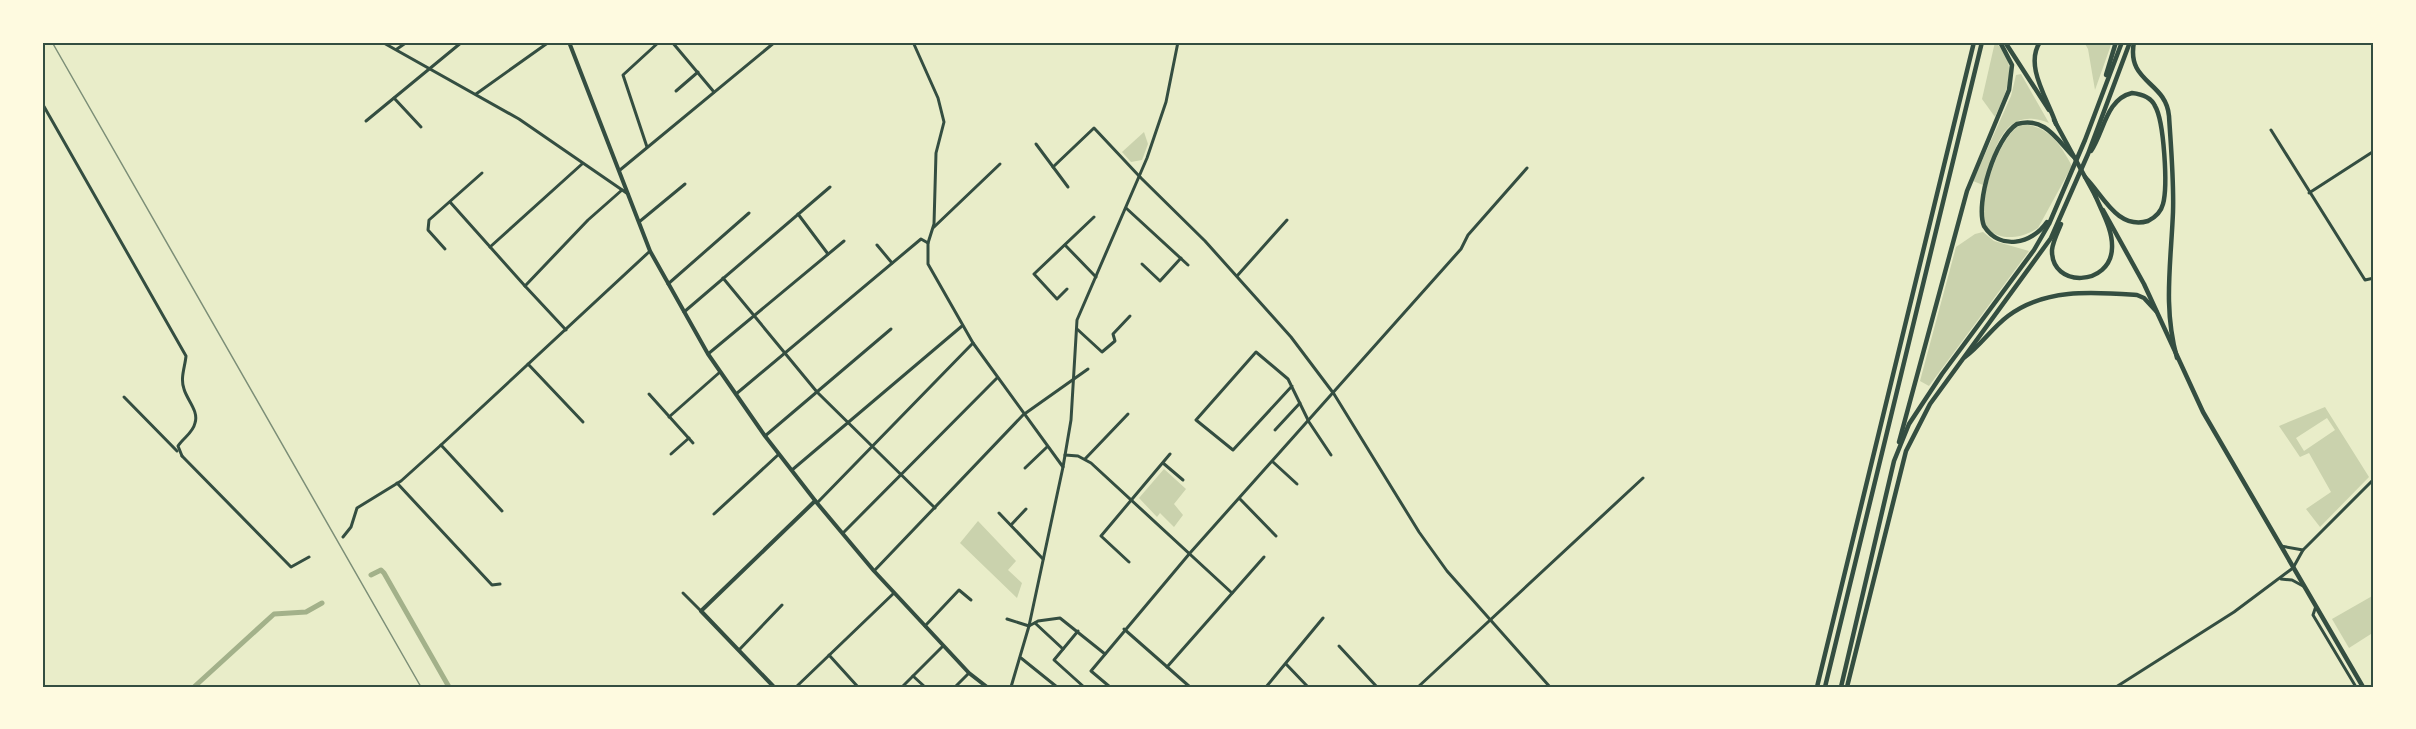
<svg xmlns="http://www.w3.org/2000/svg" width="2416" height="729" font-family="Figtree,sans-serif">
<style>
.green{fill:#cad2ad;fill-rule:evenodd}
.lines{fill:none;stroke-linecap:round;stroke-linejoin:round}
.canal{stroke:#a3b18a;stroke-width:5}
.minor{stroke:#344e41;stroke-width:3}
.tertiary{stroke:#344e41;stroke-width:3}
.secondary{stroke:#344e41;stroke-width:4}
.primary{stroke:#344e41;stroke-width:4.5}
.trunk{stroke:#344e41;stroke-width:4.5}
.motorway{stroke:#344e41;stroke-width:4.5}
.rail{stroke:#7c8e77;stroke-width:1.5}
.neatline{fill:none;stroke:#344e41;stroke-width:2}
</style>
<rect width="100%" height="100%" fill="#e9edc9"/>
<g class="green">
<path d="M 1995,42 C 2020,64 2007,91 1995,117 L 1982,99 Z"/>
<polygon points="2084,42 2112,42 2095,90 2088,49"/>
<path d="M 2021,74 L 2049,123 C 2002,104 1995,151 1983,185 L 1973,181 L 2011,96 L 2016,75 Z"/>
<path d="M 2023,124 C 2050,127 2060,144 2072,166 L 2038,228 C 2015,243 1979,242 1983,205 C 1986,182 2002,131 2023,124 Z"/>
<polygon points="1144,132 1148,144 1142,160 1131,162 1122,152"/>
<polygon points="1983,232 1994,241 2029,251 1929,386 1920,381 1956,247 1975,234"/>
<path d="M 2325,407 L 2369,477 L 2320,527 L 2306,509 L 2331,492 L 2309,453 L 2300,457 L 2279,426 ZM 2327,418 L 2335,430 L 2304,451 L 2296,438 Z"/>
<polygon points="1164,469 1186,489 1174,504 1183,515 1174,527 1160,513 1157,517 1139,498"/>
<polygon points="978,521 1016,561 1008,570 1022,583 1017,598 960,543"/>
<polygon points="2374,595 2374,632 2349,648 2332,619"/>
</g>
<g class="lines">
<g class="canal">
<polyline points="371,575 381,570 384,573 449,687"/>
<polyline points="194,687 274,614 306,612 322,603"/>
</g>
<g class="minor">
<polyline points="382,42 519,119 628,194"/>
<polyline points="672,42 714,92"/>
<polyline points="913,42 938,98 944,122 936,153 934,224 928,243 928,264 973,343 1063,467"/>
<polyline points="397,49 407,42"/>
<polyline points="676,91 698,72"/>
<polyline points="476,94 549,42"/>
<polyline points="394,98 421,127"/>
<path d="M 42,103 L 186,356 C 185,367 180,378 184,389 C 187,400 199,411 195,423 C 193,433 183,438 178,446 L 182,456"/>
<polyline points="366,121 462,42"/>
<polyline points="2271,130 2365,280 2374,278"/>
<polyline points="1036,144 1068,187"/>
<polyline points="647,147 623,75 659,42"/>
<polyline points="1053,167 1094,128 1140,177"/>
<polyline points="620,170 775,42"/>
<polyline points="2309,193 2374,151"/>
<polyline points="450,202 525,286"/>
<polyline points="1126,208 1188,265"/>
<polyline points="798,214 828,254"/>
<polyline points="639,222 685,184"/>
<polyline points="934,227 1000,164"/>
<polyline points="877,245 892,263"/>
<polyline points="1065,245 1096,277"/>
<polyline points="490,247 582,164"/>
<polyline points="445,249 428,230 429,220 482,173"/>
<polyline points="1142,264 1160,281 1181,258"/>
<polyline points="1237,276 1287,220"/>
<polyline points="723,278 817,392 935,508"/>
<polyline points="668,284 749,213"/>
<polyline points="1067,289 1057,299 1034,274 1094,217"/>
<polyline points="684,312 830,187"/>
<polyline points="1077,329 1102,352 1115,341 1113,334 1130,316"/>
<polyline points="566,330 525,286 588,220 622,190"/>
<polyline points="708,354 844,241"/>
<polyline points="528,364 583,422"/>
<polyline points="1292,386 1233,450 1196,420 1256,352 1288,379 1309,422 1331,455"/>
<polyline points="649,394 693,443"/>
<polyline points="736,394 921,239 928,243"/>
<polyline points="124,397 177,451"/>
<polyline points="669,417 720,372"/>
<polyline points="1275,430 1300,403"/>
<polyline points="765,436 891,329"/>
<polyline points="441,445 502,511"/>
<polyline points="671,454 689,438"/>
<polyline points="1065,455 1078,456 1091,463 1232,593"/>
<polyline points="182,456 291,567 309,557"/>
<polyline points="1085,459 1128,414"/>
<polyline points="1273,462 1297,484"/>
<polyline points="1163,463 1183,480"/>
<polyline points="1025,468 1047,447"/>
<polyline points="792,470 962,326"/>
<polyline points="397,483 492,585 500,584"/>
<polyline points="1240,499 1276,536"/>
<polyline points="817,503 973,343"/>
<polyline points="999,513 1043,559"/>
<polyline points="714,514 779,454"/>
<polyline points="1011,525 1026,509"/>
<polyline points="843,533 997,378"/>
<polyline points="343,537 351,527 357,508 401,481 441,445 650,251"/>
<polyline points="1129,562 1101,536 1170,454"/>
<polyline points="874,571 1023,415 1088,369"/>
<polyline points="683,593 701,611"/>
<polyline points="2316,606 2313,615 2356,687"/>
<polyline points="1007,619 1029,626 1038,621 1060,618 1105,654"/>
<polyline points="1035,623 1063,649"/>
<polyline points="925,626 959,590 971,600"/>
<polyline points="1124,629 1190,687"/>
<polyline points="1078,631 1054,660 1084,687"/>
<polyline points="1339,646 1377,687"/>
<polyline points="739,650 782,605"/>
<polyline points="829,655 858,687"/>
<polyline points="1021,658 1057,687"/>
<polyline points="1286,664 1308,687"/>
<polyline points="1167,667 1264,557"/>
<polyline points="913,676 925,687"/>
<polyline points="796,687 894,593"/>
<polyline points="902,687 943,646"/>
<polyline points="955,687 969,673"/>
<polyline points="1110,687 1091,671 1190,553 1461,249 1468,235 1527,168"/>
<polyline points="1266,687 1323,618"/>
<polyline points="1418,687 1643,478"/>
</g>
<g class="tertiary">
<polyline points="1140,177 1205,241 1291,337 1334,394 1419,532 1447,571 1550,687"/>
<polyline points="2281,546 2303,550"/>
<polyline points="2281,579 2292,580 2303,586"/>
<polyline points="1011,687 1029,626 1063,467 1071,420 1077,320 1147,158 1166,102 1178,42"/>
<polyline points="2116,687 2234,612 2293,568 2303,550 2374,479"/>
</g>
<g class="secondary">
<polyline points="569,42 650,251 708,354 765,436 817,503 874,571 969,673 987,687"/>
<polyline points="774,687 701,611 815,501"/>
</g>
<g class="primary">
<polyline points="2005,42 2049,110"/>
<polyline points="2054,120 2096,197"/>
<polyline points="2103,210 2144,284 2203,412 2363,687"/>
</g>
<g class="trunk">
<path d="M 2040,42 C 2024,66 2048,99 2056,124"/>
<path d="M 2134,42 C 2126,83 2166,81 2169,116 C 2171,148 2174,181 2173,212 C 2171,263 2163,308 2177,358"/>
<polyline points="2106,75 2116,42"/>
<path d="M 2085,177 C 2103,195 2117,230 2148,221 C 2156,217 2161,212 2163,204 C 2168,186 2164,121 2155,106 C 2151,97 2141,94 2132,93 C 2106,99 2104,132 2091,151"/>
<path d="M 2047,222 C 2032,244 2000,251 1984,226 C 1975,203 1995,138 2017,124 C 2045,116 2057,140 2074,157"/>
<path d="M 2061,224 C 2058,232 2053,241 2052,250 C 2051,289 2111,286 2112,248 C 2113,230 2102,212 2095,195"/>
<path d="M 1965,357 C 1981,345 1992,328 2008,316 C 2045,288 2093,292 2137,295 L 2144,298 L 2156,311"/>
<polyline points="1899,442 1967,191 2009,90 2012,65 2000,42"/>
<polyline points="1841,687 1894,461 1909,424 1942,374 2034,250 2049,224 2085,140 2122,42"/>
<polyline points="1847,687 1906,451 1930,404 2051,238 2088,154 2130,42"/>
</g>
<g class="motorway">
<polyline points="1817,687 1974,42"/>
<polyline points="1825,687 1982,42"/>
</g>
<polyline class="rail" points="52,42 421,687"/>
</g>
<rect width="2416" height="729" fill="none" stroke="#fefae0" stroke-width="87"/>
<rect x="44" y="44" width="2328" height="642" class="neatline"/>
</svg>
